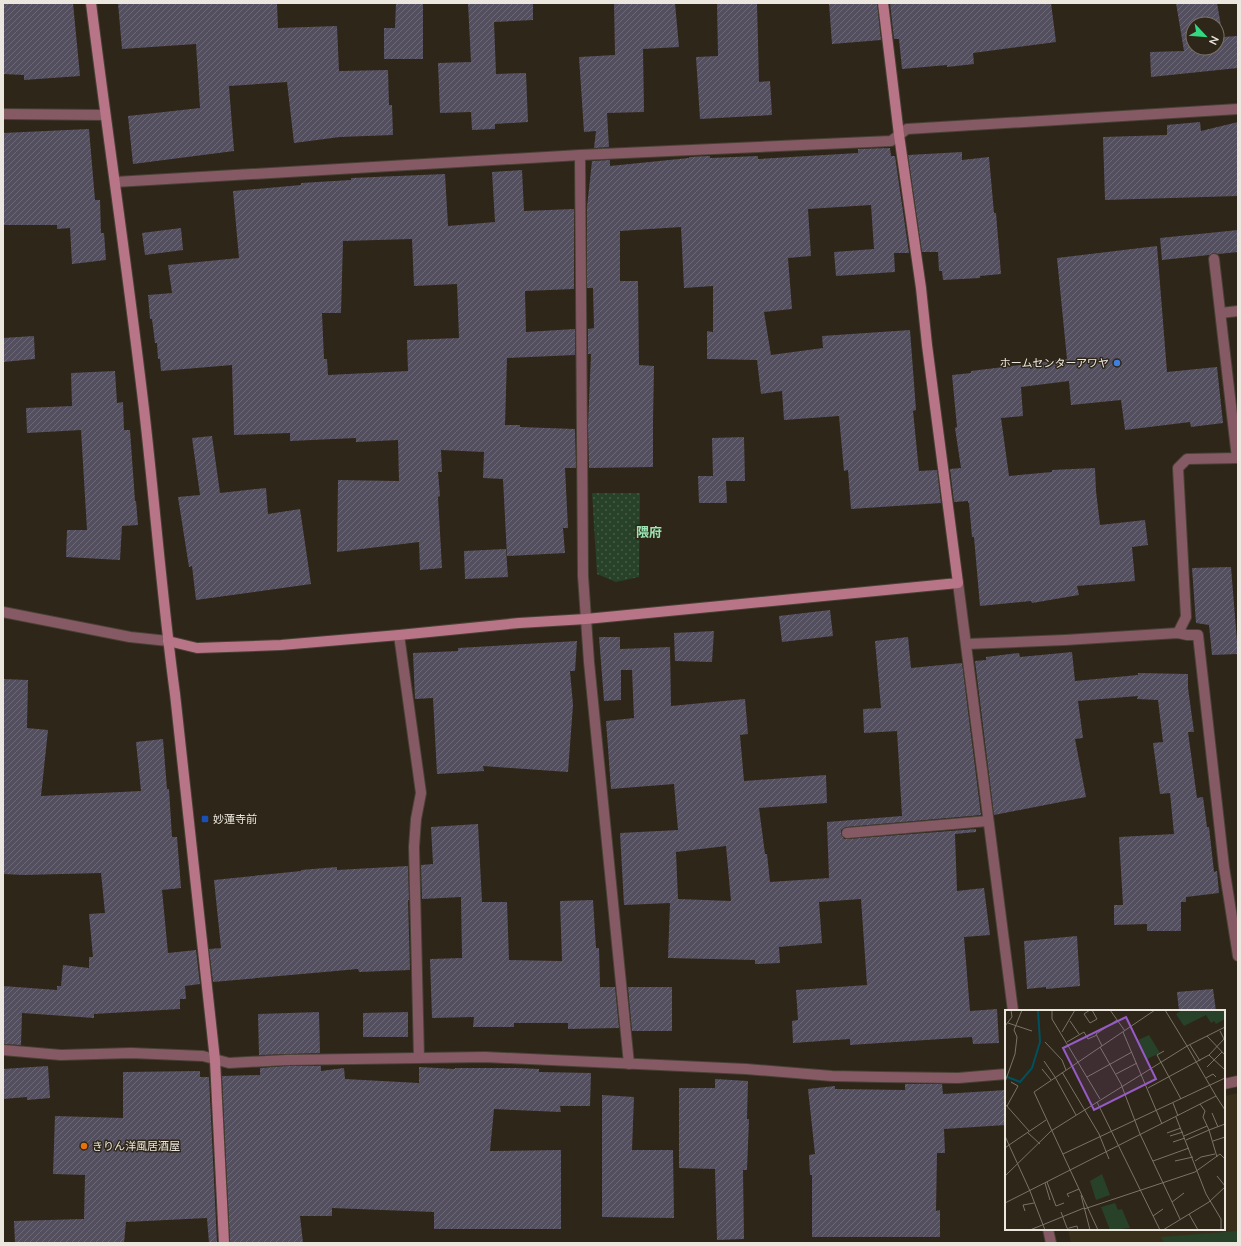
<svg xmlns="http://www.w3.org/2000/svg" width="1241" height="1246" font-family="Mulish,'Noto Sans JP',sans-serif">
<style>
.built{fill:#3a2f1b}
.green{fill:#284129}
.park{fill:url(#park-dots)}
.building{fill:url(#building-hatch);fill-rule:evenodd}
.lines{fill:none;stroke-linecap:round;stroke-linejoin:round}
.street-casing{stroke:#494134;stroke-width:12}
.secondary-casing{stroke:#494134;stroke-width:12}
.street{stroke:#855a65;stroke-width:10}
.secondary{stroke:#b97588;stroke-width:10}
.shop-dot{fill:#3f7fe0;stroke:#2e2618;stroke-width:1.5}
.transit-dot{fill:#1a4fb4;stroke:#2e2618;stroke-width:1.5}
.food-dot{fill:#e8710a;stroke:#2e2618;stroke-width:1.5}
.labels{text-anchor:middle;stroke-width:3;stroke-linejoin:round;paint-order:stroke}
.poi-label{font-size:11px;fill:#ece7de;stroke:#2e2618;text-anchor:start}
.quarter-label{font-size:13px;font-weight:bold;fill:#9be4b3;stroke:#2e2618}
.inset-river{fill:none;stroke:#00515d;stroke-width:2}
.inset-road{fill:none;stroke:#7a7367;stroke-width:1}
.view{fill:#975bc7;fill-opacity:0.15;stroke:#975bc7;stroke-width:2}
.inset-edge{fill:none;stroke:#ece7de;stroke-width:2}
</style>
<defs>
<pattern id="park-dots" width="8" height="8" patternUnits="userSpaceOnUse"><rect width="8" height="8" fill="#284129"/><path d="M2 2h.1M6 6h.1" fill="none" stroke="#475c48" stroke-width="1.8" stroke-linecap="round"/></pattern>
<pattern id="building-hatch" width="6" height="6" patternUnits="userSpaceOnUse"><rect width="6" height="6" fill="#544f5f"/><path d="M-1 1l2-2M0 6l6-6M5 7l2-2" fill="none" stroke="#6d6876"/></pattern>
</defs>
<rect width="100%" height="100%" fill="#2e2618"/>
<polygon class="built" points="1238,1093 1238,1243 1071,1243 1068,1229 1224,1229 1224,1096"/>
<polygon class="green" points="1238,1231 1238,1243 1164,1243 1161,1237"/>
<polygon class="park" points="592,493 640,493 639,577 616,582 597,574"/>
<g class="building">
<polygon points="3,3 73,3 80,76 24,80 24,75 3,74"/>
<polygon points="118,3 277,3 278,28 337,26 339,71 388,70 389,105 392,105 393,135 340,137 294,143 287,82 229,86 234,151 133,164 128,116 200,108 196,44 122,49"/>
<polygon points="396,3 423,3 423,59 384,59 384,28 395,28"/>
<polygon points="468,3 533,3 533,20 494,22 496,74 526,73 528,122 495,124 495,129 472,130 471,112 440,113 438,63 471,62"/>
<polygon points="614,3 675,3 679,47 643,49 644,112 607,113 609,147 594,148 596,131 584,132 579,57 615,55"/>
<polygon points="717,3 757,3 759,82 770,81 772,115 700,119 696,57 718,56"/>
<polygon points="829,3 877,3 881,40 832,44"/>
<polygon points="890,3 1051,3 1056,42 973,53 974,64 947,67 947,65 902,69 899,39 894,39"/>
<path d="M 1176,3 L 1217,3 L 1223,37 L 1237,36 L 1238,68 L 1151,77 L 1150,52 L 1184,51 ZM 1193,24 L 1217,24 L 1217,48 L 1193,48 Z"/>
<polygon points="1200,122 1201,131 1238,122 1238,196 1105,200 1103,137 1167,135 1167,125"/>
<polygon points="89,129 95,200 100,200 101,233 104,233 106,260 72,264 70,228 57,229 57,225 3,225 3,133"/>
<polygon points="890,148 891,156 895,156 909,253 894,253 895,272 836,276 834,252 874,249 871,205 808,209 811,256 788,258 792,309 764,312 771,355 823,348 822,336 910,330 916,410 913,411 919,471 937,470 941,503 851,509 848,470 844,471 839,416 784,420 782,391 761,394 757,360 707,359 707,331 713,332 713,286 684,288 681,227 620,231 620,281 638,281 639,365 654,366 653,421 653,467 589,468 588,426 591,354 588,354 588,329 594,328 593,288 587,288 587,207 592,161 610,160 610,166 689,158 689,157 710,156 710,158 758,156 758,159 858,153 858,149"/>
<polygon points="962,152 962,160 989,157 994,213 996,213 1001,274 980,276 980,278 943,280 942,271 939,271 938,252 922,252 908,155"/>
<path d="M 522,170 L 524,211 L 574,209 L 574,289 L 525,291 L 526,332 L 575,329 L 575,355 L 507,358 L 505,425 L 520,425 L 520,427 L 575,429 L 576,468 L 565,468 L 568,528 L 563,528 L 565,553 L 507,556 L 503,479 L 483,478 L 484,452 L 441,450 L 442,472 L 438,472 L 440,496 L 438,497 L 442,568 L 420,570 L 419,542 L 337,552 L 338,480 L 399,481 L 398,440 L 356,442 L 356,438 L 290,441 L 290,433 L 234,435 L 232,365 L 161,371 L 160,359 L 158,359 L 157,343 L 155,343 L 152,319 L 150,319 L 148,295 L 172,293 L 168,265 L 239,258 L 233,191 L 301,185 L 301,183 L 351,180 L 351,178 L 445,174 L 448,226 L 495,222 L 492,172 ZM 412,239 L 414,286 L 457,284 L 459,338 L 407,340 L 408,371 L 328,375 L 327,359 L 324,359 L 322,313 L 341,313 L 343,241 Z"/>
<polygon points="181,228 183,250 145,255 142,233"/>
<polygon points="1238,230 1238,252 1218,254 1214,253 1209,255 1162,260 1160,238"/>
<polygon points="1157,246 1167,372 1217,367 1223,423 1191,427 1190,422 1125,430 1121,400 1071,405 1069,381 1021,387 1023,416 1001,418 1009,476 1052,472 1052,470 1095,468 1096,491 1100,525 1145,520 1148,545 1132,547 1135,581 1077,586 1079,595 1032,603 1031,601 980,606 974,537 972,537 969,503 968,503 968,501 954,502 950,469 961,468 955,428 957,427 952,375 971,373 971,371 1067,359 1057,258"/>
<polygon points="34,336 35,359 3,362 3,338"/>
<polygon points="115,371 117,403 123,402 124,430 130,430 135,501 136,501 138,525 122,526 120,560 66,557 67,530 87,530 81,430 27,433 26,408 72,406 71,373"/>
<polygon points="212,436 220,493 266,488 268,514 300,509 311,584 196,600 192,566 189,567 178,497 200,495 192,438"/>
<polygon points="744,437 745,481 726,481 727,503 699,503 698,476 713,476 712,438"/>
<polygon points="506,549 508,577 465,579 464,551"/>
<polygon points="1231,567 1238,654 1212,655 1209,625 1196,623 1192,568"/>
<polygon points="830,610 833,636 782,642 779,616"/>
<polygon points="714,631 712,662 675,661 674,633"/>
<path d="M 599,637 L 620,637 L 620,649 L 670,647 L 671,706 L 745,699 L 748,734 L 740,735 L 744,781 L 826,775 L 827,803 L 759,808 L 765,854 L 767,854 L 770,882 L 829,878 L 827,822 L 902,816 L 897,731 L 864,733 L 863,709 L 881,708 L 875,641 L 908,637 L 911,668 L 962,663 L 981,815 L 846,827 L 841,830 L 841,834 L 844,839 L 848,839 L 976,829 L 976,832 L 955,834 L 957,891 L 984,888 L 990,935 L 964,937 L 970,1011 L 997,1009 L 999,1043 L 973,1044 L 972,1037 L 850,1045 L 850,1039 L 793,1043 L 792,1021 L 798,1020 L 796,990 L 867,985 L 861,899 L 819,902 L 822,943 L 779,947 L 780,963 L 755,964 L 755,960 L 668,958 L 670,903 L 624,905 L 620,833 L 678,830 L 674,784 L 611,789 L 606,721 L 634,718 L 632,670 L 621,670 L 621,700 L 604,701 ZM 726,846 L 731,901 L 678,899 L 676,852 Z"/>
<polygon points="577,641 575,671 570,671 573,705 568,772 483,766 484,771 437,774 433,698 415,699 413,653 458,651 458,648"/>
<polygon points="1072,652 1075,681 1138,675 1138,673 1188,674 1188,688 1194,732 1188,732 1197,798 1203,797 1207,827 1209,827 1214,872 1217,871 1219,893 1186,897 1186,902 1181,902 1181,931 1147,931 1147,924 1114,925 1114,905 1123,905 1119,837 1174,834 1170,793 1160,794 1153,743 1163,742 1158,700 1137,699 1138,696 1078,701 1083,738 1075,739 1086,797 994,815 975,661 986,660 986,657 1019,653 1020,657"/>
<polygon points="3,679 28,680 27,728 48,730 41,796 141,791 136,742 163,739 167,789 169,789 172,837 177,837 181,888 162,890 168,953 196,950 200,984 185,986 186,999 180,999 180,1009 94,1014 94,1018 22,1013 21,1045 3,1044 3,986 57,990 57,986 61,986 63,965 89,968 89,957 93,957 89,914 105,913 101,873 24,875 3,874"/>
<polygon points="478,824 482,902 507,902 509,960 562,961 560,901 593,900 596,948 599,948 600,987 615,987 619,1028 568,1029 568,1023 514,1023 514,1027 473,1027 474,1017 432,1018 430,959 462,958 461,897 422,899 421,865 433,864 431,827"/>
<polygon points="408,866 409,900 408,900 410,970 359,972 358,969 213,982 209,949 221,948 214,880 301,871 301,870 337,867 337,870"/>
<polygon points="1077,936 1080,986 1046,989 1046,987 1027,989 1024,941"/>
<polygon points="628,987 672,987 672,1031 632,1031"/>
<polygon points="1213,989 1216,1011 1179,1011 1177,992"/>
<polygon points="319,1012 320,1053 259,1055 258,1014"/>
<polygon points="408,1012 408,1037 363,1037 363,1013"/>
<polygon points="48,1066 50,1098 27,1100 27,1097 3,1099 3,1069"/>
<polygon points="287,1066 321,1066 321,1071 344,1068 345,1079 419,1083 419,1067 455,1069 455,1068 516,1068 539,1069 539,1072 591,1073 590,1106 560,1106 561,1112 494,1109 490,1151 561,1150 561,1229 434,1229 434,1212 332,1208 332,1216 300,1216 303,1243 230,1243 222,1076 260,1075 260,1068"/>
<polygon points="200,1071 200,1077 209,1077 217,1243 209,1243 207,1218 126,1222 124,1243 15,1243 14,1221 84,1219 85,1175 53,1174 55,1116 123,1118 123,1072"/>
<polygon points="715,1079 748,1081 747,1119 749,1119 747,1170 743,1170 744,1239 717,1240 715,1169 679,1168 679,1088 715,1088"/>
<polygon points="905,1084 942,1084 943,1094 1006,1090 1006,1125 944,1129 945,1153 937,1153 936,1211 940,1210 940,1237 812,1237 812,1175 810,1175 809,1155 815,1154 808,1089 835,1086 835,1089 905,1090"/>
<polygon points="602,1095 634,1097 632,1150 673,1150 674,1218 602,1217"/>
</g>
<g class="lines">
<defs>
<g id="street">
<polyline points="3,114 105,115"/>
<polyline points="580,155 583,576 589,662 629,1064"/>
<polyline points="115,182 580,155 891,141 907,129 1238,109"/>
<polyline points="1214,259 1237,458"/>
<polyline points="1221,313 1238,311"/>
<polyline points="958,583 1013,1011"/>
<polyline points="3,612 130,637 168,641"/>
<polyline points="1178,633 1186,617 1178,468 1187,459 1238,458"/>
<polyline points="399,635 421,793 416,819 414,847 419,1058"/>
<polyline points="966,644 1065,640 1178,633 1187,635 1198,635 1224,867 1238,956"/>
<polyline points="847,833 988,821"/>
<polyline points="3,1050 61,1055 131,1053 203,1056 229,1063 287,1060 485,1057 746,1069 832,1076 881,1077 958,1078 1006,1074"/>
<polyline points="1224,1084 1238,1081"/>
<polyline points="1048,1229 1051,1243"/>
</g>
<g id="secondary">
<path d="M 91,3 C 108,138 128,273 144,409 C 155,504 162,599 175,694 L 215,1060 L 224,1243"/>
<polyline points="168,641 197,648 281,645 399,635 519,623 586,619 958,583 927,345 921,288 899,135 883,3"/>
</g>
</defs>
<use href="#street" class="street-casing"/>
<use href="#secondary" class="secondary-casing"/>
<use href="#street" class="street"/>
<use href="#secondary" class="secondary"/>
</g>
<circle class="shop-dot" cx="1117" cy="363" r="4"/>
<rect class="transit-dot" x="201" y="815" width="8" height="8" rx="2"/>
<circle class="food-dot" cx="84" cy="1146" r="4"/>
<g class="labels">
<g class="poi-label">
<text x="1109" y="367" text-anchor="end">ホームセンターアワヤ</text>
<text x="213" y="823">妙蓮寺前</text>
<text x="92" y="1150">きりん洋風居酒屋</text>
</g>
<g class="quarter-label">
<text x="649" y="537">隈府</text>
</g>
</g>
<g transform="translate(1005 1010)">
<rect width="220" height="220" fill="#2e2618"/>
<path d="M 144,25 L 155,43 L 142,49 L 133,30 ZM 97,164 L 105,185 L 91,190 L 85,171 ZM 110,193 L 113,200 L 117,199 L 125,218 L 105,220 L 96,197 Z" fill="#284129"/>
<path d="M 177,0 L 220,0 L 220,9 L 211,14 L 209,11 L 206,13 L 201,5 L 179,16 L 171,4 Z" fill="#284129"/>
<path class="inset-river" d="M 0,66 L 15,72 L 27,58 L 35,32 L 33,0"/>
<path class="inset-road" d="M 47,0 L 47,9 L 95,89M 85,0 L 79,4 L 85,13 L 92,9 L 87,0M 105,0 L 120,21M 160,0 L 182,36M 65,11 L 74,24M 3,13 L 27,21M 0,16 L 7,7 L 6,0M 57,22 L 70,0M 118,22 L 157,114M 202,26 L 220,45M 40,32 L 57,50 L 61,60M 62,32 L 79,22 L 83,29 L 92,25M 185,35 L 195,51M 97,36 L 91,24 L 112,10M 95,37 L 116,74 L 135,124 L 175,209M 159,41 L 152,45 L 176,89M 204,45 L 220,60M 39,51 L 50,67M 202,57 L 217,42M 37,59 L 46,70M 57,62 L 94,124 L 104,149M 111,64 L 132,53M 50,67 L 71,105M 82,67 L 127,42M 201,68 L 208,64 L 211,67M 0,72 L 10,44 L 12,27 L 9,20 L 17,0M 143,78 L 204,45 L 219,29 L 215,21M 211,86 L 220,100M 92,92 L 155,220M 168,93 L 173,106M 0,94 L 24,121M 2,96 L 13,76 L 6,72M 207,103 L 213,117M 171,107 L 201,184 L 216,209 L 216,220M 22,122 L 35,134M 162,123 L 176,118M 0,126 L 4,135 L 0,138M 165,126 L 178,122M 179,126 L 202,116M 181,130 L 204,120 L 198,107 L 200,101 L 195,94M 208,131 L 220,127M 168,132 L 180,128M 58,144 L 220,68M 212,147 L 204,120 L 220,114M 148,151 L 184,138M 170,151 L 188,147M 190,151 L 196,147 L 210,144M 0,166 L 46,121 L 182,36M 212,166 L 220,176M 42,172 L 51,196 L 59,193M 40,173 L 45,190M 25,181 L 4,135 L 41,110M 25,181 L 40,220M 76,185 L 85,220M 64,187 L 62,184 L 74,179M 167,192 L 179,183M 0,193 L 211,86 L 182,36 L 220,17M 79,199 L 190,162 L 215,144 L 220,149M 20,201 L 18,195 L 29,193M 56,202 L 62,218 L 65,220M 184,204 L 193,220M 148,206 L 158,199M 64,218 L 72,216 L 73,220M 25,220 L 79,198M 93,220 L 29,82 L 150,0M 158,220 L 204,192 L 220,177"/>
<path class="view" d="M 121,7 L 151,69 L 89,100 L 58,38 Z"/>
<rect width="220" height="220" class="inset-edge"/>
</g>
<rect width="1241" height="1246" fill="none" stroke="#ece7de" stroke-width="8"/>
<g transform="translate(1205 36) rotate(116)"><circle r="19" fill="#2e2618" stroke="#7a7367"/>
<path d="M0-3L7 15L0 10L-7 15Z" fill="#34d881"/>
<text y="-6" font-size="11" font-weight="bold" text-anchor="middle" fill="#ece7de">N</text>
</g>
</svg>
